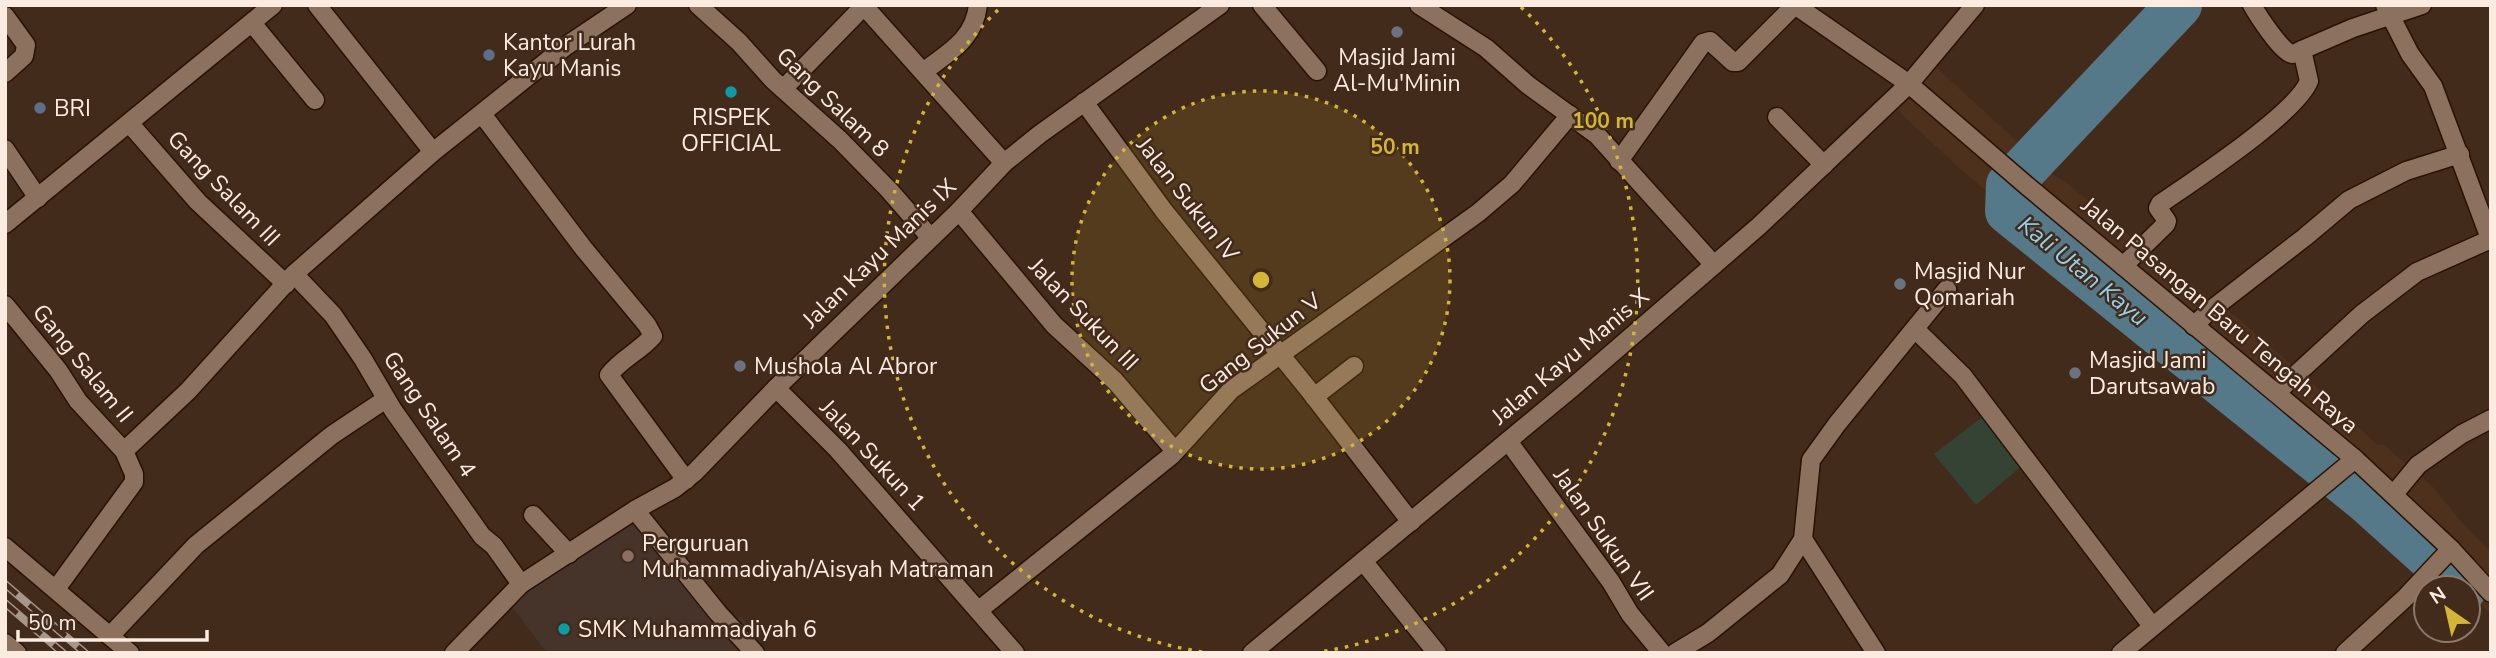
<svg xmlns="http://www.w3.org/2000/svg" width="2496" height="658" font-family="'Nunito Sans',sans-serif">
<style>
.built{fill:#4e311c}
.education{fill:#46342b}
.green{fill:#354334}
.lines{fill:none;stroke-linecap:round;stroke-linejoin:round}
.river{stroke:#567989;stroke-width:46}
.minor-casing{stroke:#281304;stroke-width:21}
.minor{stroke:#8c715e;stroke-width:18}
.rail-casing{stroke:#a9968a;stroke-width:8}
.rail{stroke:#422b1b;stroke-width:5;stroke-dasharray:16;stroke-linecap:butt}
.ring{fill:none;stroke:#d3b635;stroke-width:3.5;stroke-dasharray:3.5 7}
.worship-dot{fill:#6b7280;stroke:#422b1b;stroke-width:2.5}
.service-dot{fill:#5c6f8a;stroke:#422b1b;stroke-width:2.5}
.culture-dot{fill:#0f9aa8;stroke:#422b1b;stroke-width:2.5}
.education-dot{fill:#8d6e63;stroke:#422b1b;stroke-width:2.5}
.labels{text-anchor:middle;stroke-width:5;stroke-linejoin:round;paint-order:stroke}
.poi-label{font-size:23px;fill:#fbebe1;stroke:#422b1b;text-anchor:start}
.street-label{font-size:23px;fill:#fbebe1;stroke:#422b1b}
.water-label{font-size:24px;font-style:italic;fill:#90d1ed;stroke:#422b1b}
.centre{fill:#d3b635;stroke:#422b1b;stroke-width:3.5}
.ring-label{font-size:21px;text-anchor:middle;font-weight:bold;fill:#d3b635;stroke:#422b1b;stroke-width:5;stroke-linejoin:round;paint-order:stroke}
</style>
<rect width="100%" height="100%" fill="#422b1b"/>
<polygon class="built" points="1927,59 2009,134 2038,164 2068,184 2169,269 2192,284 2244,323 2334,403 2377,445 2384,445 2432,486 2464,525 2491,552 2491,614 2468,592 2468,588 2464,588 2365,499 2061,255 1957,166 1897,110 1892,98"/>
<polygon class="education" points="643,512 733,617 742,617 767,651 547,653 507,600"/>
<polygon class="green" points="1985,415 2025,463 1976,505 1934,454"/>
<g class="lines">
<polyline class="river" points="2179,5 2009,185 2008,211 2365,499 2464,588"/>
<defs>
<g id="minor">
<polyline points="317,5 433,152"/>
<polyline points="698,5 739,42 773,80 840,140 889,190 930,237"/>
<polyline points="1262,5 1317,71"/>
<polyline points="1419,5 1486,48 1528,85 1597,135 1714,265"/>
<polyline points="1795,5 1909,84 2026,185 2355,459 2451,549 2491,593"/>
<path d="M 2252,5 C 2257,14 2282,53 2292,54 C 2294,54 2300,51 2302,50"/>
<polyline points="2385,5 2410,54 2433,86 2491,241"/>
<polyline points="864,6 1004,163"/>
<polyline points="5,16 26,45 24,56 5,73"/>
<polyline points="252,23 315,100"/>
<path d="M 923,72 C 949,52 974,40 978,5"/>
<polyline points="783,89 865,5"/>
<polyline points="1084,102 1164,211 1309,390 1411,522"/>
<path d="M 482,114 L 584,249 L 647,325 L 653,336 C 640,351 621,359 609,375 L 686,480"/>
<polyline points="1777,117 1824,165"/>
<polyline points="130,124 198,202 286,284"/>
<polyline points="5,149 38,198"/>
<polyline points="1619,161 1703,43 1710,41 1733,62 1738,62 1795,5"/>
<polyline points="959,211 1054,325 1115,381 1175,451"/>
<polyline points="5,224 273,5"/>
<path d="M 2123,266 L 2166,224 L 2167,221 L 2158,208 L 2160,204 C 2193,181 2296,114 2309,81 L 2302,50 L 2353,28 L 2422,5"/>
<polyline points="294,274 333,315 363,359 393,410 482,536 494,546 521,584"/>
<polyline points="5,305 58,370 78,401 124,451 134,474 134,482 56,589"/>
<polyline points="2194,326 2207,313 2305,237 2349,200 2406,171 2460,154"/>
<polyline points="1915,329 1963,376 2152,626"/>
<polyline points="776,388 838,450 1015,653"/>
<polyline points="2276,393 2362,314 2417,272 2491,239"/>
<polyline points="1314,397 1354,366"/>
<polyline points="1508,441 1611,582 1630,614 1662,653"/>
<polyline points="124,451 188,391 294,274 433,152 566,46 627,5"/>
<polyline points="2394,494 2418,465 2462,434 2491,419"/>
<polyline points="635,510 718,613 755,653"/>
<polyline points="533,515 569,554"/>
<polyline points="1803,539 1876,653"/>
<polyline points="5,547 130,653"/>
<polyline points="1363,561 1437,653"/>
<polyline points="979,610 1172,455 1231,390 1478,213 1512,184 1570,115"/>
<polyline points="110,636 196,545 332,435 386,399"/>
<polyline points="5,643 17,653"/>
<polyline points="454,653 521,584 635,510 675,488 695,472 776,388 959,211 1004,163 1040,134 1220,5"/>
<polyline points="1252,653 1573,387 1759,226 1909,84 1975,5"/>
<polyline points="1675,653 1708,633 1780,575 1803,539 1811,460 1837,424 1947,289"/>
<polyline points="2121,653 2355,459"/>
<polyline points="2345,653 2405,598 2451,549"/>
</g>
</defs>
<use href="#minor" class="minor-casing"/>
<use href="#minor" class="minor"/>
<defs>
<g id="rail">
<polyline points="5,584 85,653"/>
<polyline points="5,603 63,653"/>
</g>
</defs>
<use href="#rail" class="rail-casing"/>
<use href="#rail" class="rail"/>
</g>
<circle cx="1261" cy="280" r="189" fill="#d3b635" fill-opacity=".12"/>
<g class="ring">
<circle cx="1261" cy="280" r="189"/>
<path d="M1202 652A377 377 0 0 1 1001 7M1521 7A377 377 0 0 1 1320 652"/>
</g>
<g class="worship-dot">
<circle cx="1397" cy="32" r="7"/>
<circle cx="1900" cy="284" r="7"/>
<circle cx="740" cy="366" r="7"/>
<circle cx="2075" cy="373" r="7"/>
</g>
<g class="service-dot">
<circle cx="489" cy="55" r="7"/>
<circle cx="40" cy="108" r="7"/>
</g>
<g class="culture-dot">
<circle cx="731" cy="92" r="7"/>
<circle cx="564" cy="629" r="7"/>
</g>
<circle class="education-dot" cx="628" cy="556" r="7"/>
<g class="labels">
<g class="poi-label">
<text x="503" y="50">Kantor Lurah<tspan x="503" dy="26">Kayu Manis</tspan></text>
<text x="1397" y="65" text-anchor="middle">Masjid Jami<tspan x="1397" dy="26">Al-Mu'Minin</tspan></text>
<text x="54" y="116">BRI</text>
<text x="731" y="125" text-anchor="middle">RISPEK<tspan x="731" dy="26">OFFICIAL</tspan></text>
<text x="1914" y="279">Masjid Nur<tspan x="1914" dy="26">Qomariah</tspan></text>
<text x="2089" y="368">Masjid Jami<tspan x="2089" dy="26">Darutsawab</tspan></text>
<text x="754" y="374">Mushola Al Abror</text>
<text x="642" y="551">Perguruan<tspan x="642" dy="26">Muhammadiyah/Aisyah Matraman</tspan></text>
<text x="578" y="637">SMK Muhammadiyah 6</text>
</g>
<g class="street-label">
<text transform="translate(833 102) rotate(44)" y="8">Gang Salam 8</text>
<text transform="translate(224 188) rotate(46)" y="8">Gang Salam III</text>
<text transform="translate(1188 199) rotate(52)" y="8">Jalan Sukun IV</text>
<text transform="translate(879 253) rotate(-44)" y="8">Jalan Kayu Manis IX</text>
<text transform="translate(1084 314) rotate(46)" y="8">Jalan Sukun III</text>
<text transform="translate(2220 315) rotate(40)" y="8">Jalan Pasangan Baru Tengah Raya</text>
<text transform="translate(1260 343) rotate(-38)" y="8">Gang Sukun V</text>
<text transform="translate(1570 356) rotate(-40)" y="8">Jalan Kayu Manis X</text>
<text transform="translate(83 363) rotate(51)" y="8">Gang Salam II</text>
<text transform="translate(430 414) rotate(56)" y="8">Gang Salam 4</text>
<text transform="translate(873 455) rotate(47)" y="8">Jalan Sukun 1</text>
<text transform="translate(1604 534) rotate(55)" y="8">Jalan Sukun VII</text>
</g>
<g class="water-label">
<text transform="translate(2083 271) rotate(39)" y="8">Kali Utan Kayu</text>
</g>
</g>
<circle cx="1261" cy="280" r="10" class="centre"/>
<g class="ring-label">
<text x="1603" y="128">100 m</text>
<text x="1395" y="154">50 m</text>
</g>
<rect width="2496" height="658" fill="none" stroke="#fbebe1" stroke-width="14"/>
<g transform="translate(2447 609) rotate(326)"><circle r="33" fill="#422b1b" stroke="#8c786a" stroke-width="2"/>
<path d="M0-5L12 26L0 18L-12 26Z" fill="#d3b635"/>
<text y="-10" font-size="19" font-weight="bold" text-anchor="middle" fill="#fbebe1">N</text>
</g>
<path d="M18 630v10h189v-10" fill="none" stroke="#fbebe1" stroke-width="3.5"/>
<text x="28" y="630" font-size="21" fill="#fbebe1" stroke="#422b1b" stroke-width="5" paint-order="stroke">50 m</text>
</svg>
